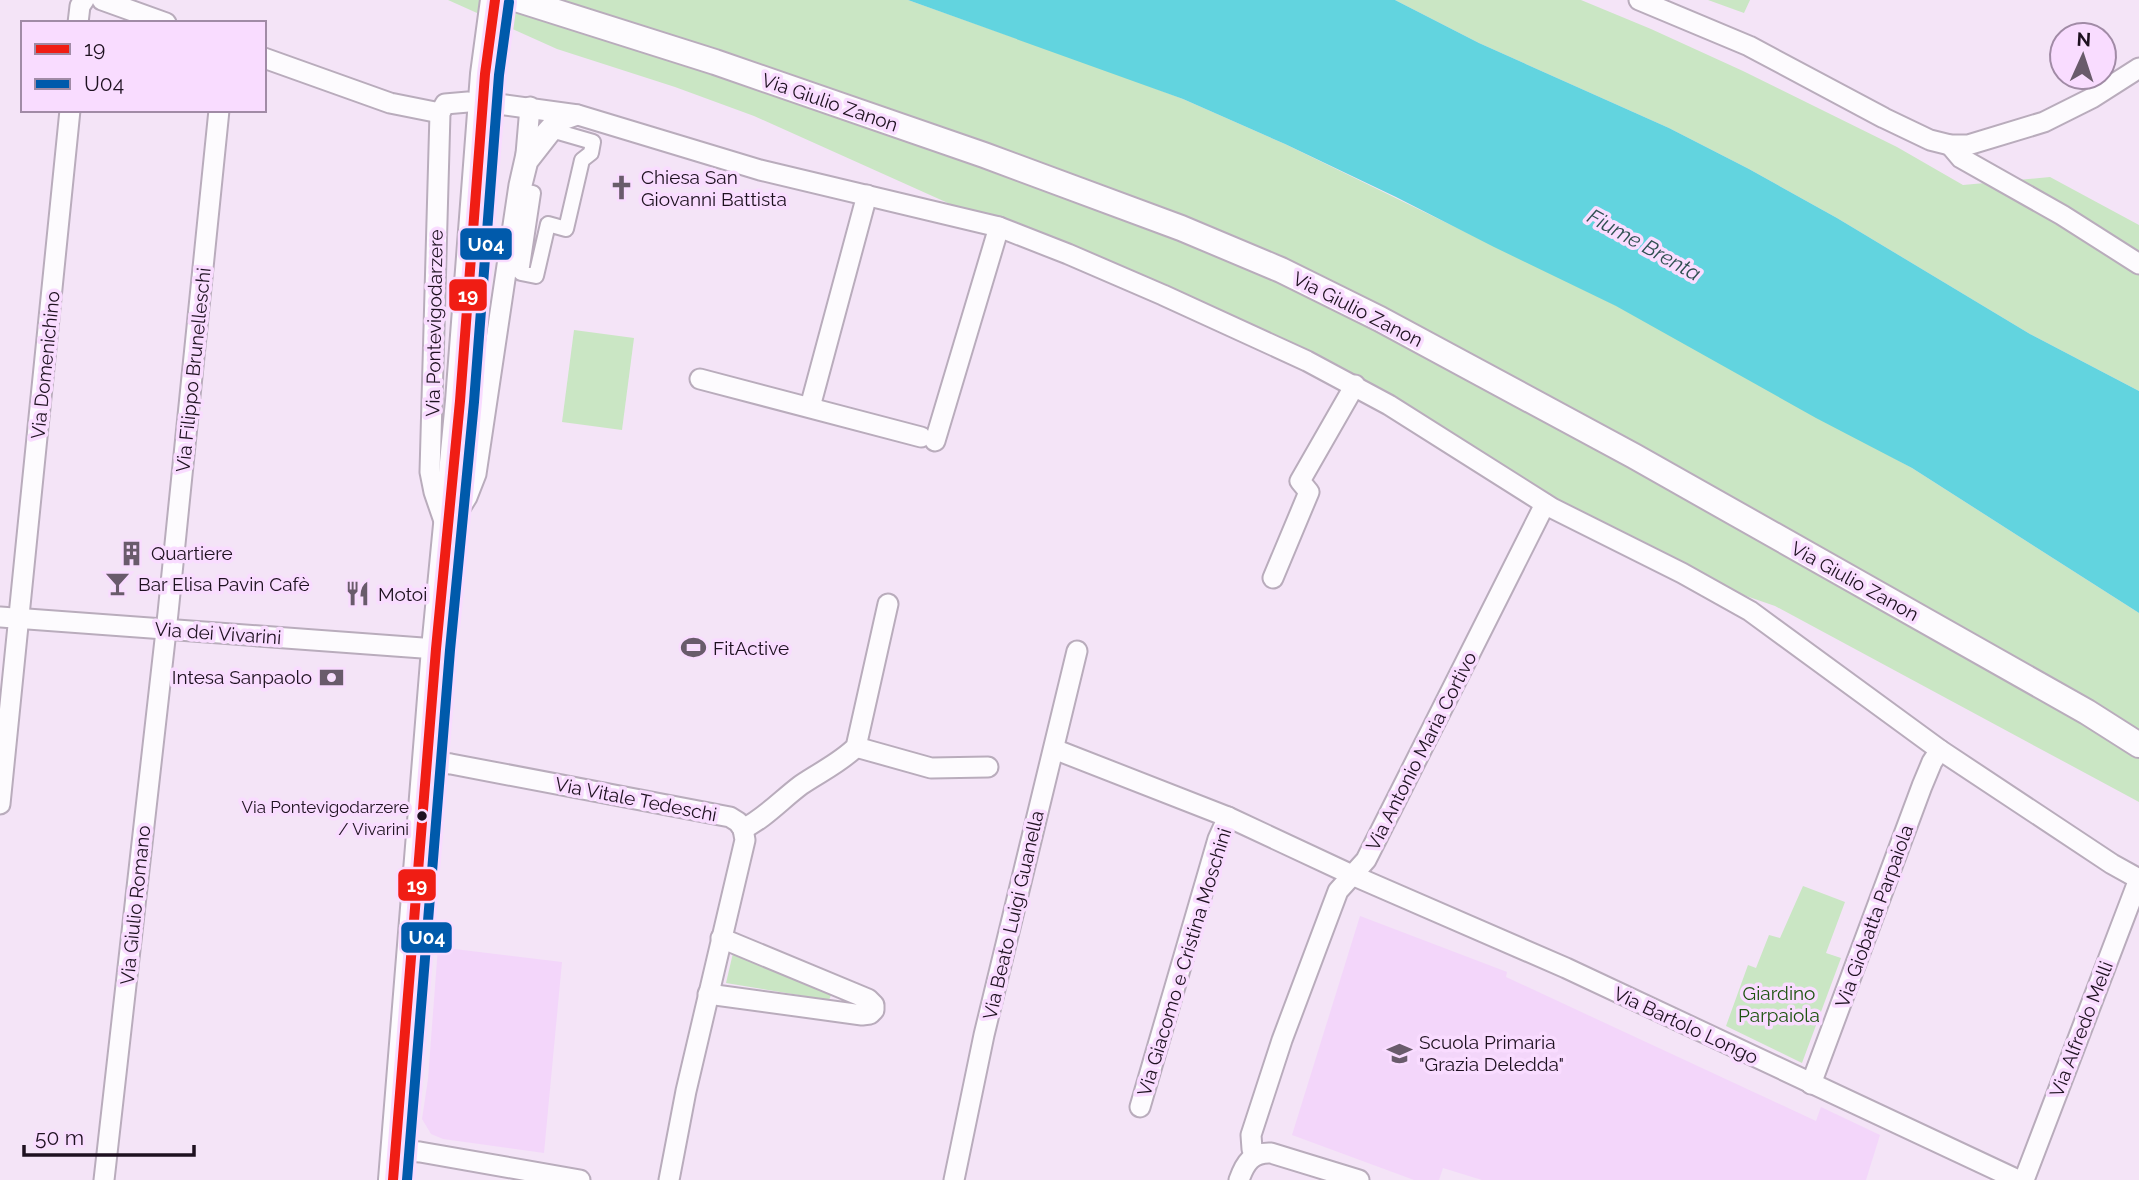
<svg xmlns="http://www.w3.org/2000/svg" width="2139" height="1180" font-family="Raleway,sans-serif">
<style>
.built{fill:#f3d6fa}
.green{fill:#cae6c4}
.water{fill:#62d4df}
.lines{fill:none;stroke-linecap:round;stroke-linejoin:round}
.pedestrian-casing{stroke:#b9acbc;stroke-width:18}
.minor-casing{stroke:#b9acbc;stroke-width:23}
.tertiary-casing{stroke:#b9acbc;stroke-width:28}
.secondary-casing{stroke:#b9acbc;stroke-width:32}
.pedestrian{stroke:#fdfbfe;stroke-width:14}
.minor{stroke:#fdfbfe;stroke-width:19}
.tertiary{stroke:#fdfbfe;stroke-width:24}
.secondary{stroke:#fdfbfe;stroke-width:28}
.bus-1-casing{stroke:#f9dcff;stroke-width:16}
.bus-2-casing{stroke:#f9dcff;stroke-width:16}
.bus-1{stroke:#f01d14;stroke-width:10}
.bus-2{stroke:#005aab;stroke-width:10}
.bus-dot{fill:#1e1120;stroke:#f9dcff;stroke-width:2.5}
.labels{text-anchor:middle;stroke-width:7;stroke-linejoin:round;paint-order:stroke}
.bus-label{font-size:17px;fill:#1e1120;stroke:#f9dcff;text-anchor:end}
.street-label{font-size:19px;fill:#1e1120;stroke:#f9dcff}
.poi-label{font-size:19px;fill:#1e1120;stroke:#f9dcff;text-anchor:start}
.park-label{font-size:19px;fill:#1d5310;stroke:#f9dcff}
.water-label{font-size:21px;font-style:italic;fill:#305052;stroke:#f9dcff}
.line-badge{stroke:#f9dcff;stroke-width:2.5}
.badge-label{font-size:19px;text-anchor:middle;font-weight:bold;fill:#fff}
</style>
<rect width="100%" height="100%" fill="#f4e4f7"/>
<g class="built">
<polygon points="1360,916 1507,972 1506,977 1816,1121 1821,1107 1880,1135 1866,1180 1482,1180 1443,1168 1439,1180 1414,1180 1292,1135"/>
<polygon points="438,947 562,962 544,1153 443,1139 431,1134 422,1119 428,1079"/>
</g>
<g class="green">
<polygon points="448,0 908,0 1106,70 1183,99 1285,144 1617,306 1912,468 2139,613 2139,802 1775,606 1726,589 1490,467 1357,381 1019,235 754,116 675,87 557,49"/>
<polygon points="1395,0 1581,0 1651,29 1743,71 1897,147 1963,185 2050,177 2139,225 2139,391 2030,334 1837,218 1749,169 1669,128 1479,43"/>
<polygon points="1708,0 1750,0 1744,13"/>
<polygon points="574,330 634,338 622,430 562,422"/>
<polygon points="1803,886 1845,902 1826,953 1841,958 1802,1063 1726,1026 1748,965 1756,968 1769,935 1780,938"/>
<polygon points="733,953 832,993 829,1000 726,983"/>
</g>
<polygon class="water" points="908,0 1395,0 1479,43 1669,128 1749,169 1837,218 2030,334 2139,391 2139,613 1912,468 1816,418 1616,306 1494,247 1396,197 1285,144 1183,99"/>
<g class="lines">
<defs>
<polygon id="pedestrian" points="555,131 593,142 591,153 582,160 566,229 548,224 536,276 521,273 533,193 523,191 530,163"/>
<g id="minor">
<polyline points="102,0 166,23"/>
<polyline points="1639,0 1749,46 1884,118 1930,140 1950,145 1968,145 2044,122 2092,98 2139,68"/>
<polyline points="78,23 80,6 84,0"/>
<polyline points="264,58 390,103 440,113"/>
<polyline points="498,104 578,115 760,170 999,227 1068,254 1163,295 1307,361 1389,405 1552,508 1682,573 1750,611 1940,750 2112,864 2139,879"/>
<polyline points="1950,145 1961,158 2062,215 2139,264"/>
<polyline points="526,154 554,123 577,115"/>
<polyline points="700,379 921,437"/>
<polyline points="810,407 867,195"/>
<polyline points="935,441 999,227"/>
<polyline points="451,523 467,497 476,474 519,185 526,154 530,107"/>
<polyline points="445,524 434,492 430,472 440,113 445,104 468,102"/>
<polyline points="1273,578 1309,492 1300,481 1355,385"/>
<polyline points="0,617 436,649"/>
<polyline points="856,747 931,768 988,767"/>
<polyline points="1054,749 1228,817 1352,875 1566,968 2018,1180"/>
<polyline points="427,761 451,764 730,817 738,822 743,829"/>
<polyline points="0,804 70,110"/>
<path d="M 743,829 C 765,818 781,800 801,785 C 820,772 840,763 856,747 L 888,604"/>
<polyline points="708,994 862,1015 870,1014 874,1010 874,1005 868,999 721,938"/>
<polyline points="1811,1084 1922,786 1932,762 1940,750"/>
<polyline points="1140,1107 1218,839 1228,817"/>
<polyline points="395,1150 420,1152 580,1180"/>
<polyline points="1256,1155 1252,1149 1251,1135 1282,1040 1338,891 1366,860 1545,504"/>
<polyline points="104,1180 168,613 219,110"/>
<polyline points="669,1180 686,1091 745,840 743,829"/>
<polyline points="954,1180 984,1035 1077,651"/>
<path d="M 1239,1180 C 1245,1163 1252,1152 1271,1153 L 1359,1180"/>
<polyline points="2024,1180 2139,879"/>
</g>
<polyline id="tertiary" points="519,0 715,62 984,155 1181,228 1281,270 1380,319 1634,456 2087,712 2139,745"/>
<polyline id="secondary" points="393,1180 436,649 460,401 485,74 495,0"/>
</defs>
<use href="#pedestrian" class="pedestrian-casing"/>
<use href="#minor" class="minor-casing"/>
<use href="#tertiary" class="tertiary-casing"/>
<use href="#secondary" class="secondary-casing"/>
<use href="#pedestrian" class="pedestrian"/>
<use href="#minor" class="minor"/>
<use href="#tertiary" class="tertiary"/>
<use href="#secondary" class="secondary"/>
<defs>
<polyline id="bus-1" points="393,1180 436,649 460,401 485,74 495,0"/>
<polyline id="bus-2" points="407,1180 450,650 474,402 499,75 509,2"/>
</defs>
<use href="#bus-1" class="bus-1-casing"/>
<use href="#bus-2" class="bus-2-casing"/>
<use href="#bus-1" class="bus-1"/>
<use href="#bus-2" class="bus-2"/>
</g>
<defs>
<symbol id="church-bare" viewBox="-9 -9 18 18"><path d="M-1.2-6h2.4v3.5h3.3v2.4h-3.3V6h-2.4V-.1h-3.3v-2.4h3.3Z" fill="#695b6b" stroke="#f9dcff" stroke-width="2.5" paint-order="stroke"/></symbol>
<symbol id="building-bare" viewBox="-9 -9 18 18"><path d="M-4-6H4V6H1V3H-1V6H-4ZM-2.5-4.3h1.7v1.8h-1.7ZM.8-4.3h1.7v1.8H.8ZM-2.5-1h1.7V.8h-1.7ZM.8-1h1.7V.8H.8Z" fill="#695b6b" stroke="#f9dcff" stroke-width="2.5" paint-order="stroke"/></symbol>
<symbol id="bar-bare" viewBox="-9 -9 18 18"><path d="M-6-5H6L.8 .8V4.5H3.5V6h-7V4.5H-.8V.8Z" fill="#695b6b" stroke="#f9dcff" stroke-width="2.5" paint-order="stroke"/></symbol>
<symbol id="restaurant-bare" viewBox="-9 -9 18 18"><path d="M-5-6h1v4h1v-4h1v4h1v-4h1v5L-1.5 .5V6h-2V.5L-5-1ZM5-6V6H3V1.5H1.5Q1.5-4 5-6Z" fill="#695b6b" stroke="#f9dcff" stroke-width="2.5" paint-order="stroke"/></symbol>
<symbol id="stadium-bare" viewBox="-9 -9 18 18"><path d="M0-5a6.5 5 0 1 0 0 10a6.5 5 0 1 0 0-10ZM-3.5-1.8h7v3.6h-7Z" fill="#695b6b" stroke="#f9dcff" stroke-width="2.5" paint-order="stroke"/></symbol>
<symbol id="bank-bare" viewBox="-9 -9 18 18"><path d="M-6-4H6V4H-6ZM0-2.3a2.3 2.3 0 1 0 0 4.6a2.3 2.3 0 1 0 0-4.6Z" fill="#695b6b" stroke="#f9dcff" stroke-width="2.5" paint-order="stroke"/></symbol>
<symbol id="school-bare" viewBox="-9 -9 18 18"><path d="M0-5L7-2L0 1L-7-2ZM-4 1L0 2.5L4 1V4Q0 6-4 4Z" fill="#695b6b" stroke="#f9dcff" stroke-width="2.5" paint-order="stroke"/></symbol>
</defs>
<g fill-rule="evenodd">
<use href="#church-bare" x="604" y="170" width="35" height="35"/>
<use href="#building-bare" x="114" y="536" width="35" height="35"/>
<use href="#bar-bare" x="100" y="566" width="35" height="35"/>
<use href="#restaurant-bare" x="340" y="576" width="35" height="35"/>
<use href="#stadium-bare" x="676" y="630" width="35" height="35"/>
<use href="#bank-bare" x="314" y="660" width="35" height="35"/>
<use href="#school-bare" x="1382" y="1036" width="35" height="35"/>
</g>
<circle class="bus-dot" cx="422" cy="816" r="6"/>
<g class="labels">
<g class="bus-label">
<text x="409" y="813">Via Pontevigodarzere<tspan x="409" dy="22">/ Vivarini</tspan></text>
</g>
<g class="street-label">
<text transform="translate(830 102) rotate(19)" y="7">Via Giulio Zanon</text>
<text transform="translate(1358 309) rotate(27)" y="7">Via Giulio Zanon</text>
<text transform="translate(434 323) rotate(-89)" y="7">Via Pontevigodarzere</text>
<text transform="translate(45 365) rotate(-84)" y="7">Via Domenichino</text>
<text transform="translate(193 370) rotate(-84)" y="7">Via Filippo Brunelleschi</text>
<text transform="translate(1855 581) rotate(29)" y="7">Via Giulio Zanon</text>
<text transform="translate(218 633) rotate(4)" y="7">Via dei Vivarini</text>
<text transform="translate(1421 751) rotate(-63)" y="7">Via Antonio Maria Cortivo</text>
<text transform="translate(636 799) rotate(11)" y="7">Via Vitale Tedeschi</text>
<text transform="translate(135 905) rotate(-84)" y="7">Via Giulio Romano</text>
<text transform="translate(1013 915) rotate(-77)" y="7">Via Beato Luigi Guanella</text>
<text transform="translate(1874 916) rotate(-70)" y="7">Via Giobatta Parpaiola</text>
<text transform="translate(1184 962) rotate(-73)" y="7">Via Giacomo e Cristina Moschini</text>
<text transform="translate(1686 1025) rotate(25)" y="7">Via Bartolo Longo</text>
<text transform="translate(2081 1029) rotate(-69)" y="7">Via Alfredo Melli</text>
</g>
<g class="poi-label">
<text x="641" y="184">Chiesa San<tspan x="641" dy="22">Giovanni Battista</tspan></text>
<text x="151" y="560">Quartiere</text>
<text x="138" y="591">Bar Elisa Pavin Cafè</text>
<text x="378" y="601">Motoi</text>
<text x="713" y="655">FitActive</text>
<text x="312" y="684" text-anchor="end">Intesa Sanpaolo</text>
<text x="1419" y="1049">Scuola Primaria<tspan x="1419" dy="22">"Grazia Deledda"</tspan></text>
</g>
<g class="park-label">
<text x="1779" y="1000">Giardino<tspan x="1779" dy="22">Parpaiola</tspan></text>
</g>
<g class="water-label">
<text transform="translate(1644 245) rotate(29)" y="7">Fiume Brenta</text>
</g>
</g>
<g class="line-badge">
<rect x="459" y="227" width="54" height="34" rx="7" fill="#005aab"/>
<rect x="448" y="278" width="40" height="34" rx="7" fill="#f01d14"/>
<rect x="397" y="868" width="40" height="34" rx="7" fill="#f01d14"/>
<rect x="400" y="921" width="53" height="33" rx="7" fill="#005aab"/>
</g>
<g class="badge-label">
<text x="486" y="251">U04</text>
<text x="468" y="302">19</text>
<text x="417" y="892">19</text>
<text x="427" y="944">U04</text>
</g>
<rect x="21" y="21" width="245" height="91" fill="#f9dcff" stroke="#a18ba6" stroke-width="2"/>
<rect x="35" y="44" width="35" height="10" fill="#f01d14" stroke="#a18ba6" stroke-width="2"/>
<text x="84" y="56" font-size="21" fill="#1e1120">19</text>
<rect x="35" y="79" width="35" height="10" fill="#005aab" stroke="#a18ba6" stroke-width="2"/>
<text x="84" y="91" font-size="21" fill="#1e1120">U04</text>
<g transform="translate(2083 56) rotate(3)"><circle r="33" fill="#f9dcff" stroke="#a18ba6" stroke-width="2"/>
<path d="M0-5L12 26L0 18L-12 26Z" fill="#695b6b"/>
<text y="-10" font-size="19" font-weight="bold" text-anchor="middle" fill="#1e1120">N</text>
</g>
<path d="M24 1145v10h170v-10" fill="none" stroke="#1e1120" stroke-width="3.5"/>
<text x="35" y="1145" font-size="21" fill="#1e1120" stroke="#f9dcff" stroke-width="5" paint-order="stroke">50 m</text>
</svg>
